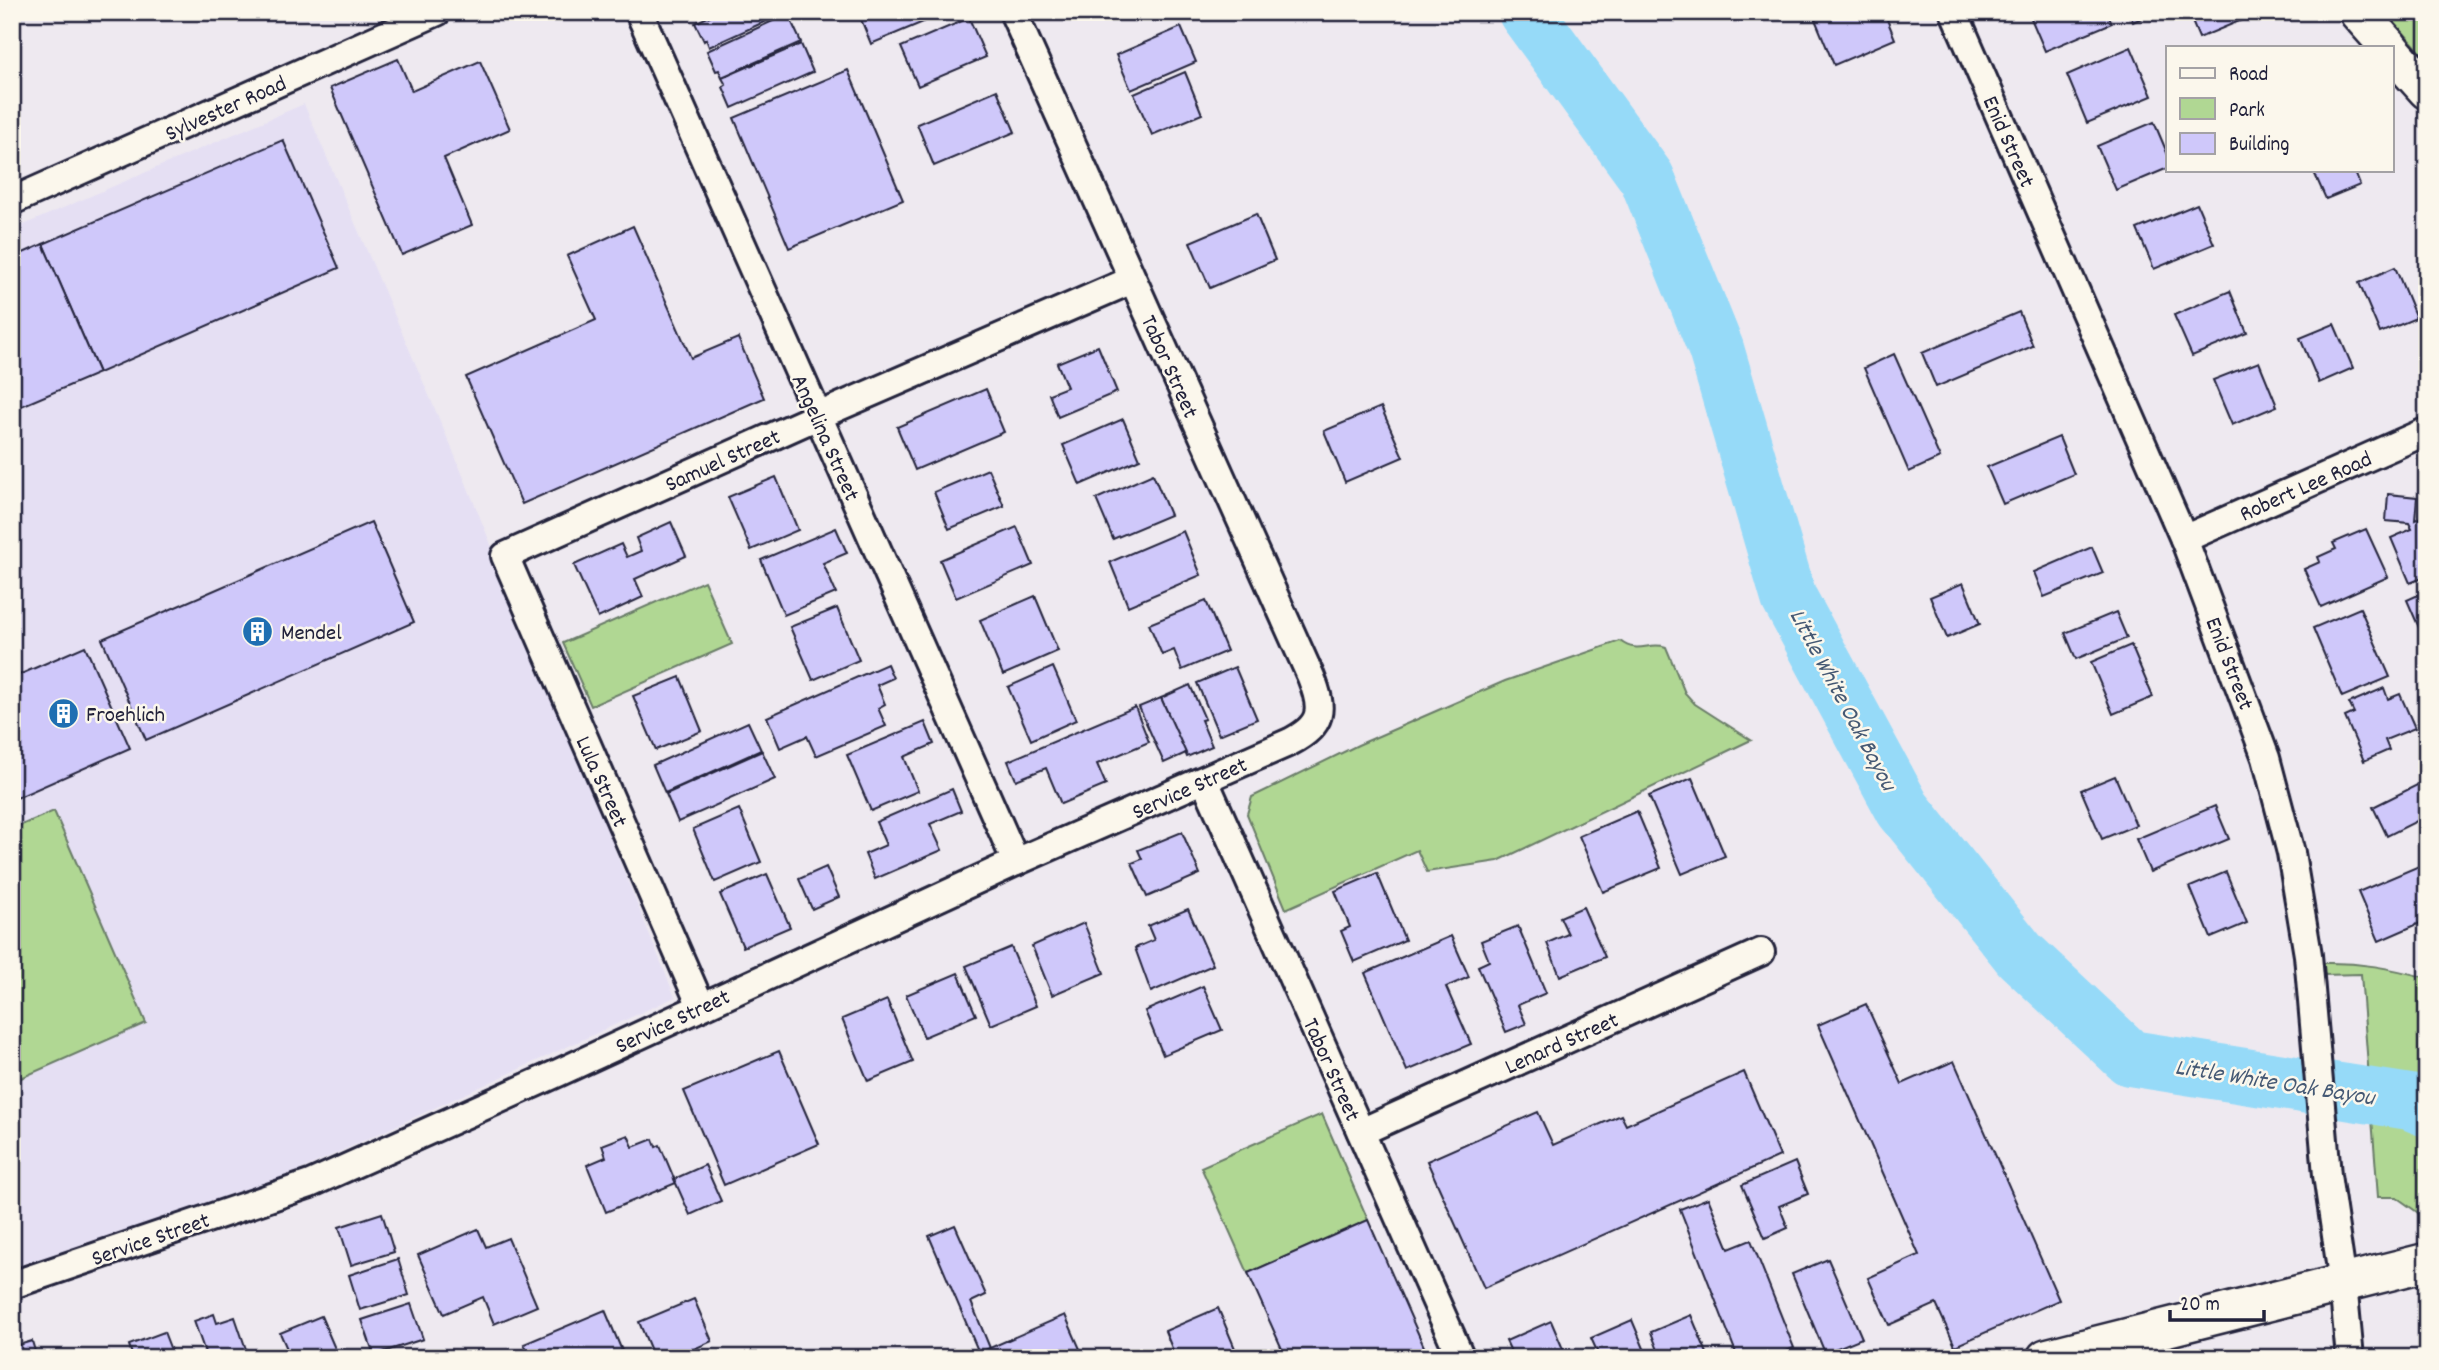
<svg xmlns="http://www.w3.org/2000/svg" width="2439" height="1370" font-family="Dekko,sans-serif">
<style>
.built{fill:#e5dff3}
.green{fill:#b0d793;stroke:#697c67;stroke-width:2}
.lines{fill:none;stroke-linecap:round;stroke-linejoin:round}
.river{stroke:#96daf8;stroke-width:56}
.building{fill:#cfc8fa;stroke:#22223b;stroke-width:2}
.street-casing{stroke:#22223b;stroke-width:32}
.secondary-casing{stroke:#22223b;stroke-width:42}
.street{stroke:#fbf7ec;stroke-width:26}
.secondary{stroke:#fbf7ec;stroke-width:37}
.labels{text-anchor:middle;stroke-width:5;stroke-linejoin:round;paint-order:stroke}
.street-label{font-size:23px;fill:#22223b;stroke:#fbf7ec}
.poi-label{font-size:23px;fill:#22223b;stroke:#fbf7ec;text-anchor:start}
.water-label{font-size:24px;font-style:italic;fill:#455974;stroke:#fbf7ec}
</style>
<rect width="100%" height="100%" fill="#eee9f0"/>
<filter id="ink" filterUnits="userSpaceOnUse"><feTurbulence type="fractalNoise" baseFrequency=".0143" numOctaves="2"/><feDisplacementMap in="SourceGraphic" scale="14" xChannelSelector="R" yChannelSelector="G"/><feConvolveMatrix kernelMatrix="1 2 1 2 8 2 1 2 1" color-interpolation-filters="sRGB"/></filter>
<g filter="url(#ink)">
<polygon class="built" points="304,104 455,456 675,997 261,1188 94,1243 12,1267 12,230"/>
<g class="green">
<polygon points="2385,12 2425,12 2427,14 2427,59"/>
<polygon points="704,581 732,644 591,706 563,643"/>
<path d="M 1620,641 C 1638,655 1649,641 1666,647 L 1685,693 L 1695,704 L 1751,740 L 1498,861 L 1427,872 L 1417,850 L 1286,909 L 1247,814 L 1252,797 L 1358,745 L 1505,681 Z"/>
<polygon points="54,811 146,1023 12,1082 12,829"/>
<path d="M 2322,963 C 2360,962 2390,968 2427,978 L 2427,1222 L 2417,1212 L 2396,1197 L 2378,1197 L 2361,974 L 2323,975 Z"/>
<polygon points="1322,1114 1368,1220 1248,1273 1201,1167"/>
</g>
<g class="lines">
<polyline class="river" points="1526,12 1647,178 1716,349 1789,598 1903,809 2020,955 2130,1058 2410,1102 2427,1109"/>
</g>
<g class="building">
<polygon points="718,12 786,12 709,47 706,39 704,41 695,23"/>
<polygon points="858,12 947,12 871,44"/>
<polygon points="1812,12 1884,12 1895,39 1834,65"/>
<polygon points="2040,12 2107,12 2112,23 2045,51 2030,16"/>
<polygon points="2129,12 2155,12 2133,22"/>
<polygon points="2188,12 2261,12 2199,38"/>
<polygon points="788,14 801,42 722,77 719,70 716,71 707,51"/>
<polygon points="969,18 986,57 918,86 901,47"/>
<polygon points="1181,27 1196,62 1131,90 1116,55"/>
<polygon points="801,44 813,72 732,108 723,87 726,85 722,78"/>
<polygon points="2131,47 2152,96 2087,123 2067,75"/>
<polygon points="398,59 412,91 480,61 510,129 444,158 472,225 402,255 330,88"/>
<polygon points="848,70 903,200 789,248 734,118"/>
<polygon points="1185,72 1202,114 1152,135 1134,94"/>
<polygon points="997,90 1015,132 934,166 917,124"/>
<polygon points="2154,122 2168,155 2168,168 2116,190 2097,146"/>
<polygon points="283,140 339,268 99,373 43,244"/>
<polygon points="2313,170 2354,170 2360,185 2326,199"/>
<polygon points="2197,204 2214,244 2154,269 2137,229"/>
<polygon points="1256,214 1275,260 1210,288 1190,242"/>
<polygon points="633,226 691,358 738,338 764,398 522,504 466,377 596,320 567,256"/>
<polygon points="43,244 99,373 12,410 12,258"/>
<polygon points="2395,267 2416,318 2380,333 2359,283"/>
<polygon points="2230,291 2247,333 2192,356 2174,315"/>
<polygon points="2019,312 2033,346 1936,387 1922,353"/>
<polygon points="2334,324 2353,368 2319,383 2300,338"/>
<polygon points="1098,346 1117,392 1058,417 1049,394 1067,387 1057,363"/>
<polygon points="1894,354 1940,458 1909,472 1864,368"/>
<polygon points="2259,362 2277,406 2232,425 2213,380"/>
<polygon points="986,389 1004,432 915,470 897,427"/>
<polygon points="1381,407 1403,457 1345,482 1324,431"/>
<polygon points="1123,419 1140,459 1080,485 1063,445"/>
<polygon points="2059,437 2074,474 2003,504 1987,467"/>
<polygon points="988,469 1004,506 949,529 934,492"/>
<polygon points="1153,474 1170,515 1113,539 1096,499"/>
<polygon points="776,477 798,530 751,550 728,497"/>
<polygon points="2388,494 2417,497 2415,520 2427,514 2427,576 2410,583 2391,538 2412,529 2409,523 2386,521"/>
<polygon points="371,522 414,622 146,740 102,639"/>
<polygon points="671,522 686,556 635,579 643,597 598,618 574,565 621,544 627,557 641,551 636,538"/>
<polygon points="1017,527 1033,565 956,598 940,560"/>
<polygon points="836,528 847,553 823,563 836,593 784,615 761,560"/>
<polygon points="2366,529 2388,577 2321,607 2304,569 2320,562 2318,557 2336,549 2333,543"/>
<polygon points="1183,531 1201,575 1128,606 1110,562"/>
<polygon points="2092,547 2103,573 2044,597 2034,572"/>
<polygon points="1963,583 1980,624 1947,638 1930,597"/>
<polygon points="2427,591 2427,646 2407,600"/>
<polygon points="1035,596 1058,651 1003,675 980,620"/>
<polygon points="1206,601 1227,651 1182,670 1174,650 1162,655 1149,624"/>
<polygon points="837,608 859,660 813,680 790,627"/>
<polygon points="2360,608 2390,677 2342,697 2313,628"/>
<polygon points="2116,612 2127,638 2076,659 2065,633"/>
<polygon points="2131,645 2153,697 2113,714 2091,662"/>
<polygon points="85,646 130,748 12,800 12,678"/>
<polygon points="887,664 893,678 877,685 885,704 878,708 886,726 816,756 807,736 780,748 767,717"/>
<polygon points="1053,667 1076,720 1031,740 1008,687"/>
<polygon points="1235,667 1257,719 1219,735 1197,683"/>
<polygon points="680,677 702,731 656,750 633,696"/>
<polygon points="1190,685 1205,719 1201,720 1212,746 1187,757 1161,698"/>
<polygon points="2384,688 2388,699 2400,694 2415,728 2385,740 2389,750 2364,761 2345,717 2354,713 2349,703"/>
<polygon points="1161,698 1186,753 1164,763 1139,707"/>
<polygon points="1135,707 1149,742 1097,764 1106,785 1061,804 1046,768 1016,780 1008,761"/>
<polygon points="748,722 761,750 665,793 653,765"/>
<polygon points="925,722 934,744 904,757 918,791 871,811 847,755"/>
<polygon points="762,751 775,779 678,822 666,794"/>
<polygon points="2115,776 2136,825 2102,839 2081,790"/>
<polygon points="1692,778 1725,856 1682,874 1649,796"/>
<polygon points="2427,780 2427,816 2387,836 2373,807"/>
<polygon points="952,789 961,811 930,824 942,850 875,879 865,854 886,845 876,822"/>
<polygon points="2215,806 2229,839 2150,872 2136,839"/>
<polygon points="739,809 761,862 715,882 693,829"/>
<polygon points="1637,811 1661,868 1603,892 1579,836"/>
<polygon points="1182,832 1200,874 1147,897 1132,863 1142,859 1138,850"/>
<polygon points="2419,866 2427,884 2427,920 2379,941 2358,892"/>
<polygon points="826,867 839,897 812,909 799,879"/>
<polygon points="2226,872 2247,923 2211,938 2190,887"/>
<polygon points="1377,873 1405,940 1354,962 1341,931 1350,927 1335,891"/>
<polygon points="767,874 790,927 743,947 720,894"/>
<polygon points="1583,907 1605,957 1560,976 1547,943 1568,934 1560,917"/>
<polygon points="1188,909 1213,965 1151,992 1135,948 1154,940 1148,926"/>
<polygon points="1084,923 1104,973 1052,995 1032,946"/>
<polygon points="1518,926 1546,993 1518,1005 1526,1024 1506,1032 1478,966 1489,961 1481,941"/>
<polygon points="1451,936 1469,977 1446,987 1471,1044 1407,1071 1365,973"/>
<polygon points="1011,947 1036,1006 991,1025 966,966"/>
<polygon points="958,973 976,1015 924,1037 906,995"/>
<polygon points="1203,986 1222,1030 1163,1055 1145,1011"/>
<polygon points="887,1000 913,1062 868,1081 842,1019"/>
<polygon points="1866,1004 1902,1084 1954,1061 2059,1300 1955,1346 1936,1304 1889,1325 1868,1278 1919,1255 1818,1025"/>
<polygon points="779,1051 819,1144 724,1185 684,1091"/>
<polygon points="1744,1072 1780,1156 1484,1288 1427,1161 1538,1112 1553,1145 1621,1115 1626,1125"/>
<polygon points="628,1135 633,1147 653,1139 656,1147 660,1145 676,1183 606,1212 587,1165 606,1157 602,1145"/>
<polygon points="1795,1162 1808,1194 1779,1206 1788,1228 1765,1238 1742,1185"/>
<polygon points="705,1165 721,1201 690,1215 674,1179"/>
<polygon points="1708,1198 1729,1249 1751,1240 1794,1348 1769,1358 1738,1358 1680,1209"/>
<polygon points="382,1213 394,1252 351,1265 339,1227"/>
<polygon points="1368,1220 1429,1358 1286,1358 1248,1273"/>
<polygon points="955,1225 986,1295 971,1302 990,1348 979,1353 929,1236"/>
<polygon points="478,1229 486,1247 508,1238 537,1306 494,1324 483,1297 444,1314 418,1255"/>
<polygon points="398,1259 409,1295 360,1310 349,1275"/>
<polygon points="1828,1259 1862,1338 1825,1353 1792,1274"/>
<polygon points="694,1299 712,1341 674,1358 654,1358 639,1322"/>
<polygon points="411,1304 423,1339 374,1355 362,1320"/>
<polygon points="1218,1308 1239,1358 1176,1358 1165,1331"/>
<polygon points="605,1310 625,1358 530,1358 524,1344"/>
<polygon points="214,1314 217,1323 235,1317 249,1358 207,1358 194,1321"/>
<polygon points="1065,1315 1084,1358 986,1358 983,1351"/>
<polygon points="1691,1315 1709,1358 1661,1358 1651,1332"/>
<polygon points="321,1316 339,1358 291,1358 280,1333"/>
<polygon points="1632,1320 1648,1358 1600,1358 1591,1338"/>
<polygon points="1551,1321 1566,1356 1561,1358 1514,1358 1506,1341"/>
<polygon points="164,1332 174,1358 133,1358 129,1345"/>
<polygon points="32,1341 37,1358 12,1358 12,1347"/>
<polygon points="426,1349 428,1358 399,1358"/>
</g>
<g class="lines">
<defs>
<g id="street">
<polyline points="639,12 1016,862"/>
<polyline points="1954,12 2184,539 2266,758 2291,853 2308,955 2327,1175 2343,1283 2350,1358"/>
<polyline points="12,201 437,12"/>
<polyline points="2184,539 2427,431"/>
<polyline points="1205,781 1461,1358"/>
<polyline points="701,1006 505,556 818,416 1132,280"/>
<polyline points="1361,1132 1761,952"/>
<path d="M 12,1285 L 310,1184 L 558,1073 L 1016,862 L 1290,742 C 1323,725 1324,710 1311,677 L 1013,12"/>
</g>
<g id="secondary">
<polyline points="2358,12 2389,47"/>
<polyline points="2392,51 2427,90"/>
<polyline points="2046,1358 2427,1262"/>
</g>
</defs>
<use href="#street" class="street-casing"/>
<use href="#secondary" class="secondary-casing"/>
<use href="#street" class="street"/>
<use href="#secondary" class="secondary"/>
</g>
</g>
<defs>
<symbol id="building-disc" viewBox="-11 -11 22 22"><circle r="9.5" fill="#1f6fb2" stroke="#fbf7ec"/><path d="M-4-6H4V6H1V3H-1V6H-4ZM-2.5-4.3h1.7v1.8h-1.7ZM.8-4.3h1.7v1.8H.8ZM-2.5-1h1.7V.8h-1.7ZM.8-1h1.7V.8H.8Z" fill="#fff"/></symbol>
</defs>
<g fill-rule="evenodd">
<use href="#building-disc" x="240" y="614" width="35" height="35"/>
<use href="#building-disc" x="46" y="696" width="35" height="35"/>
</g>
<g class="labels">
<g class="street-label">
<text transform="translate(225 107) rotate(-24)" y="8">Sylvester Road</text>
<text transform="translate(2010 141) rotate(66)" y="8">Enid Street</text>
<text transform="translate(1171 366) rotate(66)" y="8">Tabor Street</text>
<text transform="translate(827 437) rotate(66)" y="8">Angelina Street</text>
<text transform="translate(722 459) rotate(-24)" y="8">Samuel Street</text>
<text transform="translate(2305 485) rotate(-24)" y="8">Robert Lee Road</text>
<text transform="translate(2231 663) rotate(69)" y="8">Enid Street</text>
<text transform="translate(603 781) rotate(66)" y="8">Lula Street</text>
<text transform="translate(1189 787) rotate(-24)" y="8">Service Street</text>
<text transform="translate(672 1020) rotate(-25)" y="8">Service Street</text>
<text transform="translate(1561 1042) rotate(-24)" y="8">Lenard Street</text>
<text transform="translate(1333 1069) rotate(66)" y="8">Tabor Street</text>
<text transform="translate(150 1238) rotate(-19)" y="8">Service Street</text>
</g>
<g class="poi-label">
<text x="281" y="639">Mendel</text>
<text x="86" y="721">Froehlich</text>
</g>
<g class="water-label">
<text transform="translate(1844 699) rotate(62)" y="8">Little White Oak Bayou</text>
<text transform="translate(2275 1081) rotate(9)" y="8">Little White Oak Bayou</text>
</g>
</g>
<rect width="2439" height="1370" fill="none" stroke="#fbf7ec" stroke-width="42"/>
<rect x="21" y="21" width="2397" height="1328" fill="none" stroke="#22223b" stroke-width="2.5" filter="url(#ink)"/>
<rect x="2166" y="46" width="228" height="126" fill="#fbf7ec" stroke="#a4a2a5" stroke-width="2"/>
<rect x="2180" y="68" width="35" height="10" fill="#fbf7ec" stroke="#a4a2a5" stroke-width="2"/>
<text x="2229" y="80" font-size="21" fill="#22223b">Road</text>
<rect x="2180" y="98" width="35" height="21" fill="#b0d793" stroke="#a4a2a5" stroke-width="2"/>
<text x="2229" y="116" font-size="21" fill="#22223b">Park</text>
<rect x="2180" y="133" width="35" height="21" fill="#cfc8fa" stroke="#a4a2a5" stroke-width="2"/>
<text x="2229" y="150" font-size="21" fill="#22223b">Building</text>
<path d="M2170 1310v10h94v-10" fill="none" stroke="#22223b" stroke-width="3.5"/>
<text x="2180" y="1310" font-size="21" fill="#22223b" stroke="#fbf7ec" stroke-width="5" paint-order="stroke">20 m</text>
</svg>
